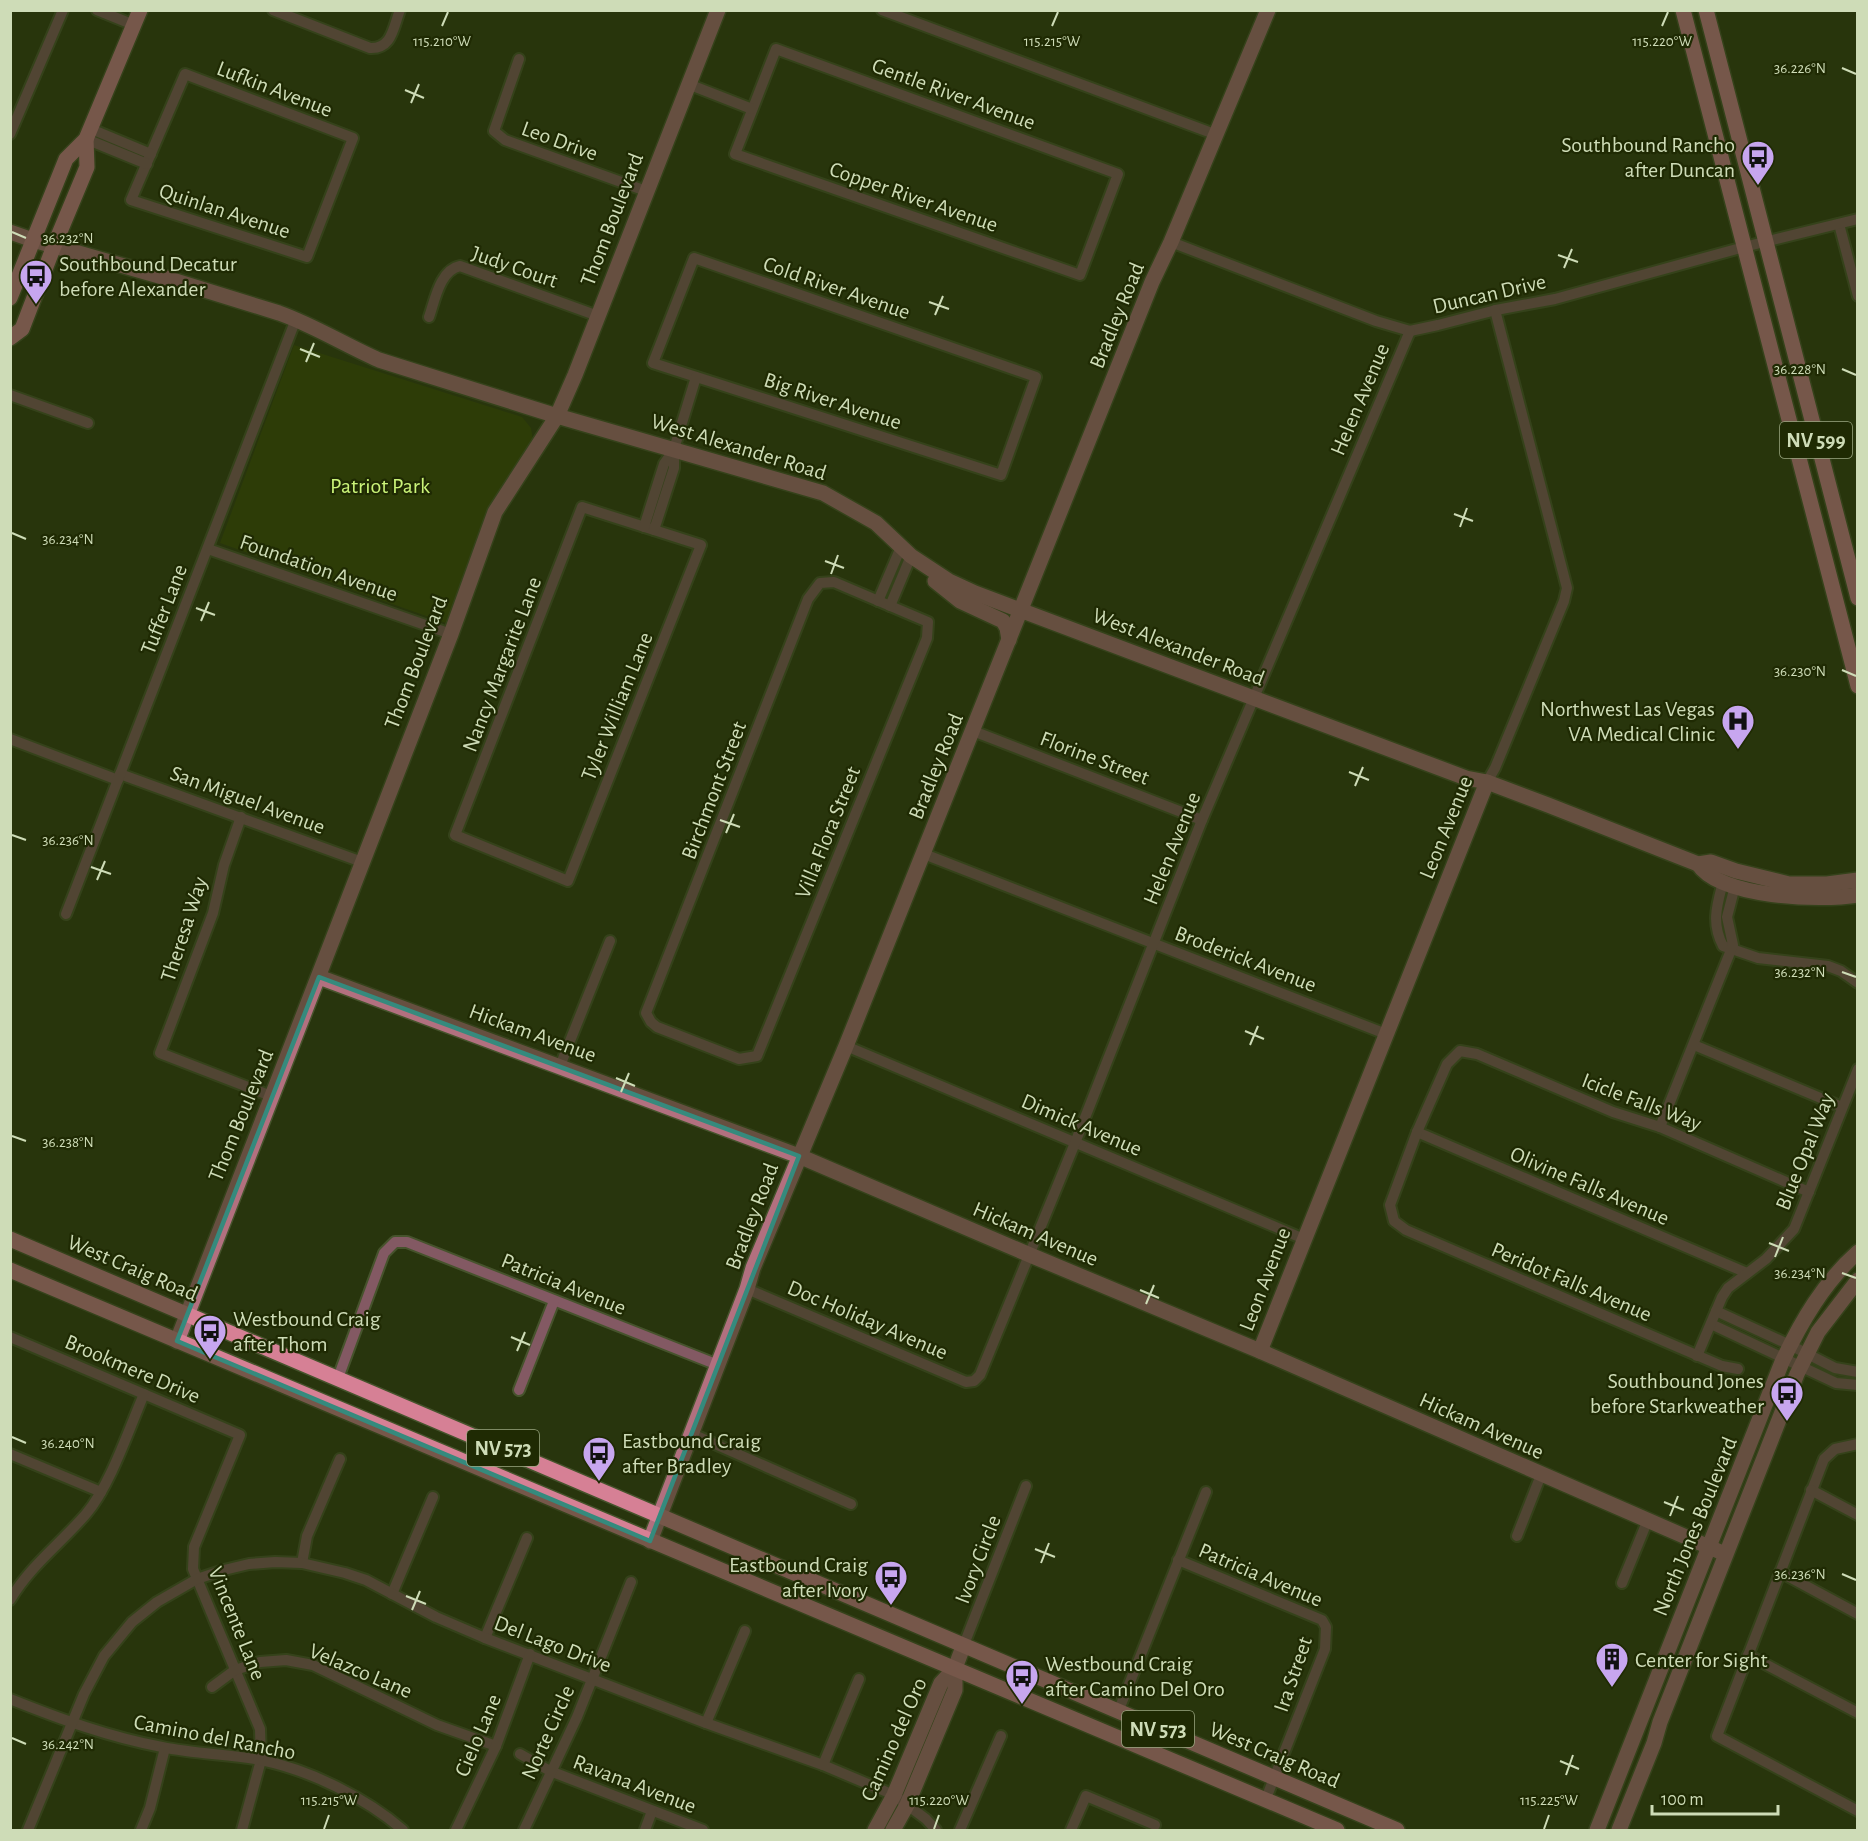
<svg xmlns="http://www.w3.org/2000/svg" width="1868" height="1841" font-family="'Alegreya Sans',sans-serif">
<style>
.green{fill:#344600}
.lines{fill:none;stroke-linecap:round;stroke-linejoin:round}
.street-casing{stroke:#46532c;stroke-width:14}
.secondary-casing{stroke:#46532c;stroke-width:18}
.primary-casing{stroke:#46532c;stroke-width:18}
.street{stroke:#835963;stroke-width:10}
.secondary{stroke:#b2707f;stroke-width:15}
.primary{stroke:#d68095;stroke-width:15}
.marked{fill:none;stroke:#358a7d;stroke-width:4.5;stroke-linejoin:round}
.ticks{fill:none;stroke:#cedcb7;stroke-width:2}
.labels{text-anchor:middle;stroke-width:4.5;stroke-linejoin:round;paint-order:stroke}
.shield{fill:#1f2a03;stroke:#9aa781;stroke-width:1.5}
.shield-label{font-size:21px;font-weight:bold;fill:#cedcb7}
.street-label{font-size:22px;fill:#cedcb7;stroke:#1f2a03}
.poi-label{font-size:22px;fill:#cedcb7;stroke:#1f2a03;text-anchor:start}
.park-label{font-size:22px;fill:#cbf479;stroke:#1f2a03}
.ticks-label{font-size:15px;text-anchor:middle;fill:#cedcb7;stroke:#1f2a03;stroke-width:4.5;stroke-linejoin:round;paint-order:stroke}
</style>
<rect width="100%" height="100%" fill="#28350d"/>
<polygon class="green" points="294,345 522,417 531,428 533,441 496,496 488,511 446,623 220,543"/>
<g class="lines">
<defs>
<g id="street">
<polyline points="97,10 134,25"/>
<path d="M 273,10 L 370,48 C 392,49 393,28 400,10"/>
<polyline points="882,10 1217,135"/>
<polygon points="776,49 1118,174 1080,275 735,154"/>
<polyline points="519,59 494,131 505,140 646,191"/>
<polygon points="185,74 353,138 307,257 131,200"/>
<polyline points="688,84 752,109"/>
<polyline points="91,129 151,154"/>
<polyline points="10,134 63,10"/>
<polyline points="86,139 147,164"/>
<polyline points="1839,224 1858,296"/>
<polyline points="1171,242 1376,321 1410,331 1438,325 1496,310 1555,299 1744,247 1858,219"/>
<polygon points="694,258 1036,377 1001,475 653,363"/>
<path d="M 429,317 C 435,300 440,270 460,266 L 598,316"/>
<polyline points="10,395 88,423"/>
<polygon points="582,507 701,545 568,881 455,835"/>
<polyline points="644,527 664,464 674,450"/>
<polyline points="654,530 674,468 674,449 696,377"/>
<polyline points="208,549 451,634"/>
<polygon points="834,582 928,622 927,638 757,1056 739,1059 657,1027 651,1022 646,1013 808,599 820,583"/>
<polyline points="878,601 901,547"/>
<polyline points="890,606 911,556"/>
<polyline points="973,731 1202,820"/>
<polyline points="10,739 118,780"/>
<polyline points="120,774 362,862"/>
<polyline points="1487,782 1495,768 1564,601 1567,588 1495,310"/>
<polyline points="241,817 224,865 213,913 160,1053 271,1096"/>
<polyline points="924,854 1386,1034"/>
<path d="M 1723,882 C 1717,905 1711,923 1723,946 L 1758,958 L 1828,966 L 1841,971 L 1858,983"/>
<polyline points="66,914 296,319"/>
<polyline points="1694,1045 1842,1107"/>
<polyline points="846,1046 1304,1239"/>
<polyline points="560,1066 610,941"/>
<polyline points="1660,1127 1733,945 1727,917 1735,886"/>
<polyline points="1417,1132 1747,1273"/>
<polyline points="747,1289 966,1382 974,1381 980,1375 1075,1143 1202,820 1410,331"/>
<polyline points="1716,1311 1790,1345 1835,1368 1858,1372"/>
<polyline points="1711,1324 1836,1383 1858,1385"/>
<polyline points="10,1337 240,1435 194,1547 193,1569 260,1729 261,1760 242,1830"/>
<polyline points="1697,1356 1722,1297 1728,1288 1766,1259 1794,1229 1858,1069"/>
<polyline points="1738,1369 1722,1366 1406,1230 1394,1221 1390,1205 1417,1132 1447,1064 1460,1051 1477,1054 1613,1112 1660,1127 1809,1192"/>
<polyline points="338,1378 384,1253 395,1242 407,1242 718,1365"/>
<polyline points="519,1390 554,1301"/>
<polyline points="690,1433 851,1504"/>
<polyline points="1858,1444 1835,1449 1824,1459 1717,1736 1858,1811"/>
<polyline points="10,1454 101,1492"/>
<polyline points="1811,1490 1858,1515"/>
<polyline points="1517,1536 1541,1475"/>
<polyline points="1178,1560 1322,1620 1326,1627 1325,1649 1265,1801"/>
<polyline points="302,1563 307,1536 340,1459"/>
<polyline points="1780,1572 1858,1614"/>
<polyline points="1622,1583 1647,1522"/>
<polyline points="392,1594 433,1497"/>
<path d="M 10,1600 C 30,1566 61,1543 86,1514 C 110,1486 129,1429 144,1394"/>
<polyline points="485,1638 527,1538"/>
<polyline points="963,1647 1026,1486"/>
<polyline points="1748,1655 1858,1713"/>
<polyline points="212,1687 235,1670 260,1662 286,1660 313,1665 437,1725 496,1746"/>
<path d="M 10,1699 C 60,1719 109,1737 162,1747 C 195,1754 229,1754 261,1760 C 310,1770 366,1798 403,1830"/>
<polyline points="1118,1712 1206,1492"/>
<polyline points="706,1723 745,1631"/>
<polyline points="520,1754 550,1771 703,1830"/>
<polyline points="823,1765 859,1679"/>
<polyline points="28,1830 84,1694 104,1656 132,1622 157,1602 197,1579 224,1570 249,1564 275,1562 302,1563 345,1573 366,1580 436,1617 485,1638 706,1723 823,1765 894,1795 926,1819 936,1830"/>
<polyline points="141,1830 150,1808 165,1748"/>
<polyline points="456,1830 496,1746 530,1654"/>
<polyline points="524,1830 577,1717 631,1582"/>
<polyline points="645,1830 652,1811"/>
<polyline points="960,1830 1001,1736"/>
<polyline points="1071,1830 1086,1796 1155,1825"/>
</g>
<g id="secondary">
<path d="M 10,232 L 33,240 L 166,278 L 279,313 C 313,325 345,345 379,360 L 557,416 L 823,493 L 876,523 L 911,556 L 949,581 L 975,593 L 1466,778 L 1487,782 L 1548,805 L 1698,864 L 1711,862 L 1736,871 L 1789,884 L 1827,884 L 1858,880"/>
<polyline points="935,581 960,601 1003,621 1007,628 1009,640"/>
<path d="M 1698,864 C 1720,898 1820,901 1858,895"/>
<polyline points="319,977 799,1156 1030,1255 1260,1351 1725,1554"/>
<polyline points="177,1341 451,634 495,512 557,416 575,375 718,10"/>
<polyline points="1260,1351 1487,782"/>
<polyline points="650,1541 747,1289 753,1268 846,1046 1152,282 1171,242 1268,10"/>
<polyline points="875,1830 894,1795 941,1683 955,1668 963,1647"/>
<polyline points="893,1830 907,1805 955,1690 955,1668"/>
<path d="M 1597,1830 L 1782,1362 C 1801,1322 1824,1282 1858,1252"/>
<polyline points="1619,1830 1654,1743 1660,1722 1797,1374 1818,1332 1858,1280"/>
</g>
<g id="primary">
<polyline points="1683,10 1858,686"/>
<polyline points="1706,10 1858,598"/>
<polyline points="10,298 66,159 86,139 140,10"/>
<polyline points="10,338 22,329 54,246 87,167 86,139"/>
<polyline points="10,1239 1397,1830"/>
<polyline points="10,1270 1337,1830"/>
</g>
</defs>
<use href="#street" class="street-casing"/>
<use href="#secondary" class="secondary-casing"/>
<use href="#primary" class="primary-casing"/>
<use href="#street" class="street"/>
<use href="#secondary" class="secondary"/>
<use href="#primary" class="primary"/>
</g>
<path d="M0 0H1868V1841H0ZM 319,977 L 799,1156 L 650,1541 L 177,1341 Z" fill="#28350d" fill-opacity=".55" fill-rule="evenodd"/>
<path class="marked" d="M 319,977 L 799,1156 L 650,1541 L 177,1341 Z"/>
<path class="ticks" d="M 442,26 L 448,12M 1052,26 L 1058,12M 1662,26 L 1668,12M 1842,68 L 1856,74M 405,90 L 424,98M 411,103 L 419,84M 12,232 L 26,238M 1558,255 L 1578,262M 1564,268 L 1572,249M 929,302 L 949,309M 935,315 L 943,296M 300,349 L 320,357M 306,362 L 314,343M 1842,369 L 1856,375M 1454,514 L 1473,521M 1460,527 L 1467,508M 12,533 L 26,539M 825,561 L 844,568M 831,574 L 838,555M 196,608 L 215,615M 201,621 L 209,602M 1842,670 L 1856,676M 1349,772 L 1369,780M 1355,786 L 1363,767M 720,820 L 740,827M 726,833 L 734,814M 12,835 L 26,840M 91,867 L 111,874M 97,880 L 105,861M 1842,972 L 1856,977M 1245,1031 L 1264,1039M 1250,1045 L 1258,1026M 616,1078 L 635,1086M 621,1092 L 629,1073M 12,1136 L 26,1141M 1769,1243 L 1789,1251M 1775,1257 L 1783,1237M 1842,1273 L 1856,1278M 1140,1290 L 1159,1298M 1146,1304 L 1154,1285M 511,1337 L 530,1345M 517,1351 L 525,1332M 12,1437 L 26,1443M 1664,1502 L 1684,1510M 1670,1516 L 1678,1496M 1035,1549 L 1055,1557M 1041,1563 L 1049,1543M 1842,1574 L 1856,1580M 406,1596 L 426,1604M 412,1610 L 420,1591M 12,1738 L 26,1744M 1560,1761 L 1579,1769M 1566,1775 L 1573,1755M 324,1829 L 329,1815M 934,1829 L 939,1815M 1544,1829 L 1549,1815"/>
<defs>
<symbol id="bus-pin" viewBox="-11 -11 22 30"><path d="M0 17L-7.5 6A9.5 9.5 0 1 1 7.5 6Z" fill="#c7a6ef" stroke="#1f2a03"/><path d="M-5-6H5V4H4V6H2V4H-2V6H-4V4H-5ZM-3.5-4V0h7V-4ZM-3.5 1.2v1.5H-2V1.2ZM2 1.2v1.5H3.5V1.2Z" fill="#111"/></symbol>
<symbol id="hospital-pin" viewBox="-11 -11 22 30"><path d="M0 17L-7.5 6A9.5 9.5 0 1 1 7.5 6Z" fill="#c7a6ef" stroke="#1f2a03"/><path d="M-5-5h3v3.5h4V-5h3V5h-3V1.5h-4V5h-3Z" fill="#111"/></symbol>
<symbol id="building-pin" viewBox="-11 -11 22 30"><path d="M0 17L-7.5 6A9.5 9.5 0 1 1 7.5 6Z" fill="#c7a6ef" stroke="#1f2a03"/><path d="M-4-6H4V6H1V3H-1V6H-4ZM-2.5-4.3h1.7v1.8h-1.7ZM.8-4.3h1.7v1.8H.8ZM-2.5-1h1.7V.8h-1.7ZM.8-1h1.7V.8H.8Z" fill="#111"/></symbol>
</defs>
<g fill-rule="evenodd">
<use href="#bus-pin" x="1739" y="138" width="38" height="52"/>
<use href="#bus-pin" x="17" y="257" width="38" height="52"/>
<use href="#hospital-pin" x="1719" y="702" width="38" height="52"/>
<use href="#bus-pin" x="191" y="1312" width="38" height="52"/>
<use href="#bus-pin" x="1768" y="1374" width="38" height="52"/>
<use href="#bus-pin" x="580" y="1434" width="38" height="52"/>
<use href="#bus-pin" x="872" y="1558" width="38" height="52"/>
<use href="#building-pin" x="1593" y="1640" width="38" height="52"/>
<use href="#bus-pin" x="1003" y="1657" width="38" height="52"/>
</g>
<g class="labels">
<g class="shield">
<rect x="1780" y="422" width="72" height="36" rx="4.5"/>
<rect x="467" y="1430" width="72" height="36" rx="4.5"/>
<rect x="1122" y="1711" width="72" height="36" rx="4.5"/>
</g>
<g class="shield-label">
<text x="1816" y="447">NV 599</text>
<text x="503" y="1455">NV 573</text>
<text x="1158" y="1736">NV 573</text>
</g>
<g class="street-label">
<text transform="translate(275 88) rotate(21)" y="8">Lufkin Avenue</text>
<text transform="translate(954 93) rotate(20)" y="8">Gentle River Avenue</text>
<text transform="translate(560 140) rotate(20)" y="8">Leo Drive</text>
<text transform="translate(914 196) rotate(19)" y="8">Copper River Avenue</text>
<text transform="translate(225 210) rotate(18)" y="8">Quinlan Avenue</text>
<text transform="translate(611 219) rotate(-69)" y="8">Thom Boulevard</text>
<text transform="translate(515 266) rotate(19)" y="8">Judy Court</text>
<text transform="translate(837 287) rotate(19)" y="8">Cold River Avenue</text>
<text transform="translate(1489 293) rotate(-13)" y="8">Duncan Drive</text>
<text transform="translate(1116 315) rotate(-68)" y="8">Bradley Road</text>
<text transform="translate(1359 399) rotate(-67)" y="8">Helen Avenue</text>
<text transform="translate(833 400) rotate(18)" y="8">Big River Avenue</text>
<text transform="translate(739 446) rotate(17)" y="8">West Alexander Road</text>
<text transform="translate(319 567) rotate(19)" y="8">Foundation Avenue</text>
<text transform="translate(163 609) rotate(-69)" y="8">Tuffer Lane</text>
<text transform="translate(1179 646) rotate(21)" y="8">West Alexander Road</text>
<text transform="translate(415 662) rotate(-69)" y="8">Thom Boulevard</text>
<text transform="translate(501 664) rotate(-69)" y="8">Nancy Margarite Lane</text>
<text transform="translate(616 706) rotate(-68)" y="8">Tyler William Lane</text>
<text transform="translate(1095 757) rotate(21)" y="8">Florine Street</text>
<text transform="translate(935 766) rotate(-68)" y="8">Bradley Road</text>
<text transform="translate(713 790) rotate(-69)" y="8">Birchmont Street</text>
<text transform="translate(248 799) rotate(20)" y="8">San Miguel Avenue</text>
<text transform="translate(1445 827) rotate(-68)" y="8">Leon Avenue</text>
<text transform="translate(827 832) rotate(-68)" y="8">Villa Flora Street</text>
<text transform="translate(1171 848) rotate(-68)" y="8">Helen Avenue</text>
<text transform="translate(183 929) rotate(-72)" y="8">Theresa Way</text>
<text transform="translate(1246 958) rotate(21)" y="8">Broderick Avenue</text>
<text transform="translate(533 1032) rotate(20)" y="8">Hickam Avenue</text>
<text transform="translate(1642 1101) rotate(21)" y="8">Icicle Falls Way</text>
<text transform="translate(240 1115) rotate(-68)" y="8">Thom Boulevard</text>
<text transform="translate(1082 1124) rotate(23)" y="8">Dimick Avenue</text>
<text transform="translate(1804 1151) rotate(-68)" y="8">Blue Opal Way</text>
<text transform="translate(1590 1185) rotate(23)" y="8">Olivine Falls Avenue</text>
<text transform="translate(751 1216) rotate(-69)" y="8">Bradley Road</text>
<text transform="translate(1036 1233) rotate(23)" y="8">Hickam Avenue</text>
<text transform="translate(133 1267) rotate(23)" y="8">West Craig Road</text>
<text transform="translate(1264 1279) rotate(-69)" y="8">Leon Avenue</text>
<text transform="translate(1572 1281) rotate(23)" y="8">Peridot Falls Avenue</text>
<text transform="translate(564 1283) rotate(22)" y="8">Patricia Avenue</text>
<text transform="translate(868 1319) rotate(23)" y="8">Doc Holiday Avenue</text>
<text transform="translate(133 1368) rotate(23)" y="8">Brookmere Drive</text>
<text transform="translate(1482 1425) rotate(24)" y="8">Hickam Avenue</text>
<text transform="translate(1694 1526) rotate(-68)" y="8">North Jones Boulevard</text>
<text transform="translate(977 1559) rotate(-69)" y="8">Ivory Circle</text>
<text transform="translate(1261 1574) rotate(23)" y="8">Patricia Avenue</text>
<text transform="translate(238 1623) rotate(68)" y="8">Vincente Lane</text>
<text transform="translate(553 1643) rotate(21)" y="8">Del Lago Drive</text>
<text transform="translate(361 1670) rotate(23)" y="8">Velazco Lane</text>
<text transform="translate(1292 1674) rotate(-71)" y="8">Ira Street</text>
<text transform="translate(547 1732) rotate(-66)" y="8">Norte Circle</text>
<text transform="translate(477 1735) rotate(-67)" y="8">Cielo Lane</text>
<text transform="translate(215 1736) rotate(11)" y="8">Camino del Rancho</text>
<text transform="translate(893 1739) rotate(-66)" y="8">Camino del Oro</text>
<text transform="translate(1275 1754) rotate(23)" y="8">West Craig Road</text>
<text transform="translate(635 1783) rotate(21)" y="8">Ravana Avenue</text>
</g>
<g class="poi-label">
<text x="1735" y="152" text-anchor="end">Southbound Rancho<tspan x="1735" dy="25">after Duncan</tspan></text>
<text x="59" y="271">Southbound Decatur<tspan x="59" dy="25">before Alexander</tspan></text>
<text x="1715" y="716" text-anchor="end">Northwest Las Vegas<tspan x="1715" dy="25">VA Medical Clinic</tspan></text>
<text x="233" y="1326">Westbound Craig<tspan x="233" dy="25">after Thom</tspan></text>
<text x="1764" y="1388" text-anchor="end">Southbound Jones<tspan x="1764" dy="25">before Starkweather</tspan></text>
<text x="622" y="1448">Eastbound Craig<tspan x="622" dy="25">after Bradley</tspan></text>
<text x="868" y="1572" text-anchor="end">Eastbound Craig<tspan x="868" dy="25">after Ivory</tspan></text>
<text x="1635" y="1667">Center for Sight</text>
<text x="1045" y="1671">Westbound Craig<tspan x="1045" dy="25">after Camino Del Oro</tspan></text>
</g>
<g class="park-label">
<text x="380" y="493">Patriot Park</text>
</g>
</g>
<g class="ticks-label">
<text x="1662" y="46">115.220°W</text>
<text x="442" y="46">115.210°W</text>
<text x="1052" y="46">115.215°W</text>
<text x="1800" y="73">36.226°N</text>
<text x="68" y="243">36.232°N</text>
<text x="1800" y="374">36.228°N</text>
<text x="68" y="544">36.234°N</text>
<text x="1800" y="676">36.230°N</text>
<text x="68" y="845">36.236°N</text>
<text x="1800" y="977">36.232°N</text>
<text x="68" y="1147">36.238°N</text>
<text x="1800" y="1278">36.234°N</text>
<text x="68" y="1448">36.240°N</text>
<text x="1800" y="1579">36.236°N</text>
<text x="68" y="1749">36.242°N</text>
<text x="329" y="1805">115.215°W</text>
<text x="939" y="1805">115.220°W</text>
<text x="1549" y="1805">115.225°W</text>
</g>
<rect width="1868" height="1841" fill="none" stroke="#cedcb7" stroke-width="24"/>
<path d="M1652 1805v9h126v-9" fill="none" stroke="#cedcb7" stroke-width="3"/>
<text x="1661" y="1805" font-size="18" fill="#cedcb7" stroke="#1f2a03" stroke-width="4.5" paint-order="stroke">100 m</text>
</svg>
